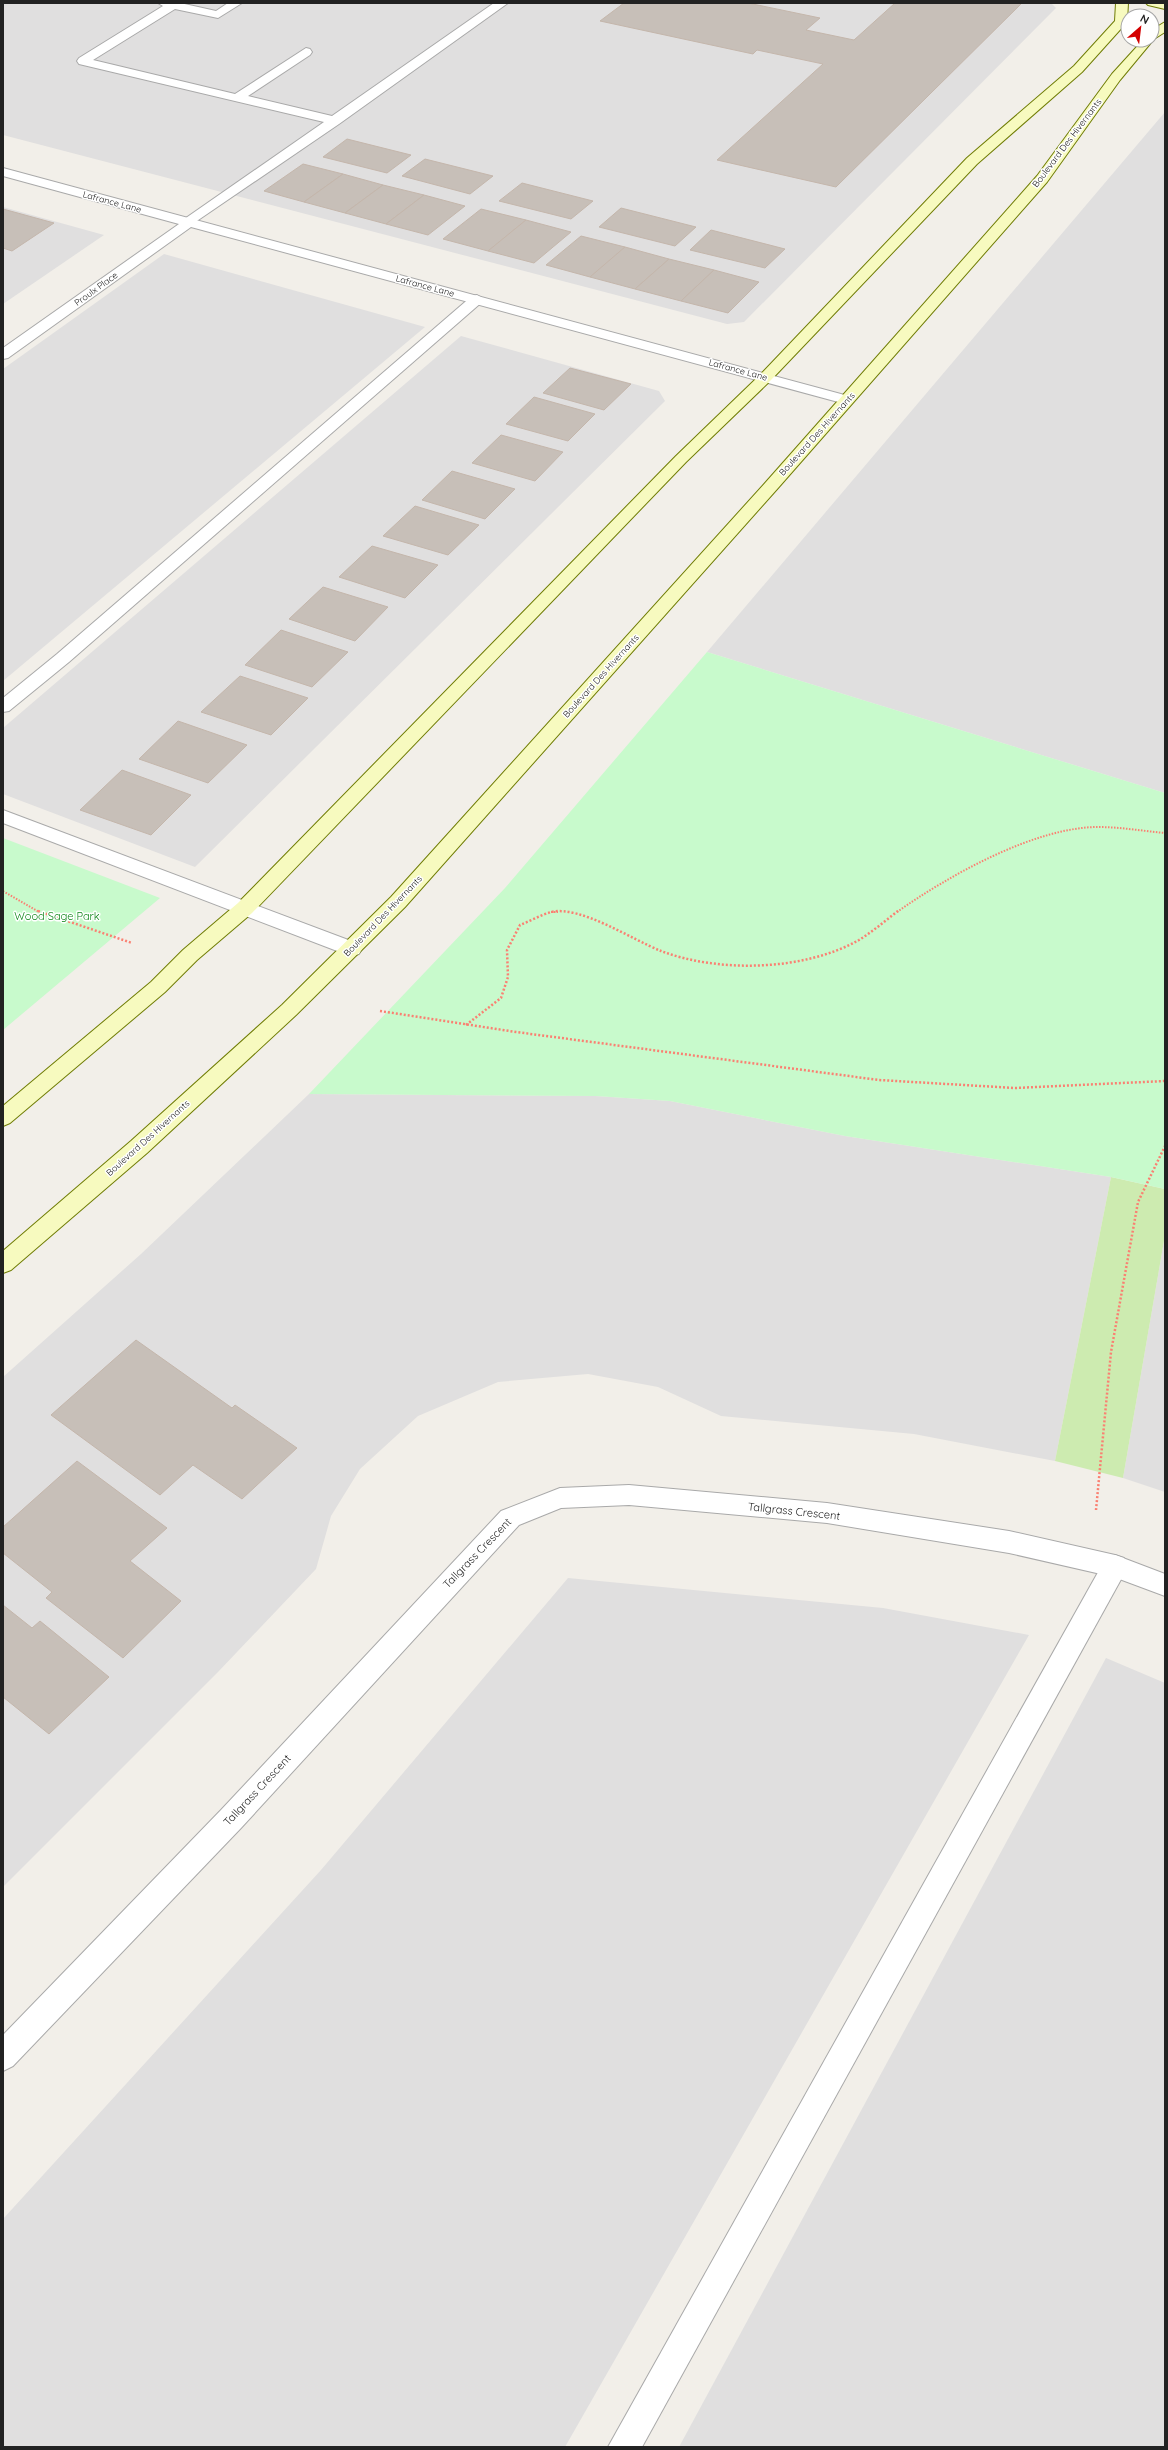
<svg xmlns="http://www.w3.org/2000/svg" width="1168" height="2450" font-family="Quicksand,sans-serif">
<style>
.residential{fill:#e0dfdf}
.grass{fill:#cdebb0}
.park{fill:#c8facc}
.building{fill:#c7bfb8;stroke:#c4b6ab}
.lines{fill:none;stroke-linecap:round;stroke-linejoin:round}
.lane-casing{stroke:#a9a9a9;stroke-width:2}
.street-casing{stroke:#a9a9a9;stroke-width:2}
.secondary-casing{stroke:#707d05;stroke-width:2}
.path-far1{stroke:#fa8072;stroke-width:2;stroke-dasharray:1.5 1.5;stroke-linecap:butt}
.path{stroke:#fa8072;stroke-width:2.5;stroke-dasharray:2 2;stroke-linecap:butt}
.lane{fill:#fff;fill-rule:evenodd}
.street{fill:#fff;fill-rule:evenodd}
.secondary{fill:#f7fabf;fill-rule:evenodd}
.labels{text-anchor:middle;stroke-width:3;stroke-linejoin:round;paint-order:stroke}
.far-street-label{font-size:9px;fill:#222;stroke:#fff}
.park-label{font-size:11px;fill:#0c8416;stroke:#fff}
.street-label{font-size:11px;fill:#222;stroke:#fff}
</style>
<rect width="100%" height="100%" fill="#f2efe9"/>
<g class="residential">
<polygon points="3,3 1051,3 1056,8 744,322 727,324 3,135"/>
<polygon points="1165,112 1165,793 707,652"/>
<polygon points="3,207 104,235 3,304"/>
<polygon points="164,254 425,327 3,681 3,369"/>
<polygon points="461,336 659,391 665,401 195,867 3,794 3,728"/>
<polygon points="309,1094 596,1096 670,1101 845,1136 1111,1177 1055,1461 914,1434 721,1416 658,1387 588,1374 498,1382 418,1416 360,1469 331,1516 316,1569 218,1672 3,1887 3,1377 141,1254"/>
<polygon points="1165,1235 1165,1492 1123,1478"/>
<polygon points="568,1578 883,1608 1029,1635 565,2447 3,2447 3,2219 321,1870"/>
<polygon points="1106,1658 1165,1683 1165,2447 679,2447"/>
</g>
<polygon class="grass" points="1111,1177 1165,1189 1165,1235 1123,1478 1055,1461"/>
<g class="park">
<polygon points="707,652 1165,793 1165,1189 1111,1177 845,1136 670,1101 596,1096 309,1094 505,888"/>
<polygon points="3,838 160,898 3,1030"/>
</g>
<g class="building">
<polygon points="624,3 748,3 820,18 806,30 854,40 895,3 1022,3 836,187 717,160 823,64 757,50 753,54 600,21"/>
<polygon points="347,139 411,155 387,173 323,157"/>
<polygon points="425,159 493,176 470,194 402,176"/>
<polygon points="303,164 343,174 304,202 264,191"/>
<polygon points="343,174 383,185 345,213 304,202"/>
<polygon points="522,183 593,201 571,219 499,201"/>
<polygon points="383,185 424,195 386,224 345,213"/>
<polygon points="424,195 465,206 428,235 386,224"/>
<polygon points="621,208 696,227 675,246 599,227"/>
<polygon points="3,209 54,223 12,251 3,248"/>
<polygon points="481,209 526,220 488,251 443,239"/>
<polygon points="526,220 571,232 534,263 488,251"/>
<polygon points="711,230 785,249 765,268 690,250"/>
<polygon points="581,236 625,247 590,277 546,265"/>
<polygon points="625,247 669,259 635,289 590,277"/>
<polygon points="669,259 714,270 681,301 635,289"/>
<polygon points="714,270 759,282 728,313 681,301"/>
<polygon points="570,368 631,384 604,410 543,393"/>
<polygon points="534,397 595,414 568,441 506,424"/>
<polygon points="501,435 563,452 535,481 472,463"/>
<polygon points="452,471 515,489 485,519 422,500"/>
<polygon points="415,506 479,525 448,555 383,536"/>
<polygon points="372,546 438,565 405,598 339,577"/>
<polygon points="323,587 388,607 355,641 289,619"/>
<polygon points="281,630 348,652 312,687 245,665"/>
<polygon points="240,676 308,698 271,735 201,712"/>
<polygon points="178,721 247,745 208,783 139,759"/>
<polygon points="122,770 191,795 151,835 80,810"/>
<polygon points="136,1340 232,1408 235,1405 297,1448 242,1499 193,1465 160,1495 51,1415"/>
<polygon points="77,1461 167,1528 130,1561 181,1601 123,1658 46,1598 52,1592 3,1553 3,1527"/>
<polygon points="3,1605 32,1628 40,1621 109,1677 49,1734 3,1697"/>
</g>
<g class="lines">
<defs>
<g id="lane">
<polygon points="158,3 180,3 216,11 228,3 242,3 218,18 175,9 93,60 235,94 306,48 310,49 312,52 310,55 248,96 332,116 494,3 508,3 339,124 188,227 183,226 181,223 183,220 324,122 79,64 77,61 79,58 163,6"/>
<polygon points="477,295 484,299 482,302 69,662 9,711 3,712 3,698 57,654 472,296"/>
<polygon points="3,810 359,944 362,949 359,954 352,956 345,954 3,823"/>
<polygon points="1115,1555 1124,1558 1127,1566 1124,1574 642,2447 608,2447 1106,1558"/>
</g>
<g id="street">
<polygon points="3,168 852,397 854,400 847,404 842,403 191,227 8,358 3,359 3,348 179,224 3,176"/>
<polygon points="629,1485 827,1503 1009,1531 1115,1555 1165,1574 1165,1596 1114,1577 1009,1553 827,1523 629,1505 561,1508 519,1525 241,1828 13,2066 3,2071 3,2035 221,1810 501,1511 560,1488"/>
</g>
<g id="secondary">
<polygon points="1116,3 1128,3 1127,22 1082,72 977,164 771,380 686,462 252,913 197,960 165,992 10,1123 3,1126 3,1106 151,982 183,950 238,903 676,456 761,374 967,158 1074,66 1115,21"/>
<polygon points="1146,3 1165,3 1165,9 1148,5"/>
<polygon points="1165,22 1165,32 1154,39 1120,80 1047,182 778,488 405,907 296,1015 147,1153 11,1270 3,1273 3,1251 131,1141 282,1005 391,897 766,482 1037,176 1112,74 1143,40 1152,40 1152,30"/>
</g>
</defs>
<use href="#lane" class="lane-casing"/>
<use href="#street" class="street-casing"/>
<use href="#secondary" class="secondary-casing"/>
<g class="path-far1">
<polyline points="3,891 39,912"/>
<polyline points="551,912 558,912"/>
<path d="M 897,912 C 948,876 1035,827 1098,827 C 1120,827 1143,831 1165,833"/>
</g>
<g class="path">
<polyline points="38,911 132,943"/>
<polyline points="380,1011 516,1032 879,1080 1015,1088 1165,1081"/>
<path d="M 466,1025 L 501,998 L 508,977 L 507,950 L 520,925 C 530,921 541,915 551,912 C 580,905 633,940 661,951 C 719,973 804,971 859,940 C 872,932 885,921 898,911"/>
<polyline points="1096,1510 1111,1352 1138,1202 1165,1146"/>
</g>
<use href="#lane" class="lane"/>
<use href="#street" class="street"/>
<use href="#secondary" class="secondary"/>
</g>
<g class="labels">
<g class="far-street-label">
<text transform="translate(1067 143) rotate(-53)" y="3">Boulevard Des Hivernants</text>
<text transform="translate(112 202) rotate(15)" y="3">Lafrance Lane</text>
<text transform="translate(425 286) rotate(15)" y="3">Lafrance Lane</text>
<text transform="translate(96 289) rotate(-36)" y="3">Proulx Place</text>
<text transform="translate(738 370) rotate(15)" y="3">Lafrance Lane</text>
<text transform="translate(817 434) rotate(-48)" y="3">Boulevard Des Hivernants</text>
<text transform="translate(601 676) rotate(-48)" y="3">Boulevard Des Hivernants</text>
<text transform="translate(383 916) rotate(-46)" y="3">Boulevard Des Hivernants</text>
<text transform="translate(148 1138) rotate(-42)" y="3">Boulevard Des Hivernants</text>
</g>
<g class="park-label">
<text x="57" y="920">Wood Sage Park</text>
</g>
<g class="street-label">
<text transform="translate(794 1511) rotate(6)" y="4">Tallgrass Crescent</text>
<text transform="translate(477 1553) rotate(-46)" y="4">Tallgrass Crescent</text>
<text transform="translate(257 1790) rotate(-47)" y="4">Tallgrass Crescent</text>
</g>
</g>
<rect width="1168" height="2450" fill="none" stroke="#222222" stroke-width="8"/>
<g transform="translate(1140 28) rotate(28)"><circle r="19" fill="#ffffff" stroke="#a7a7a7"/>
<path d="M0-3L7 15L0 10L-7 15Z" fill="#d40000"/>
<text y="-6" font-size="11" font-weight="bold" text-anchor="middle" fill="#222222">N</text>
</g>
</svg>
